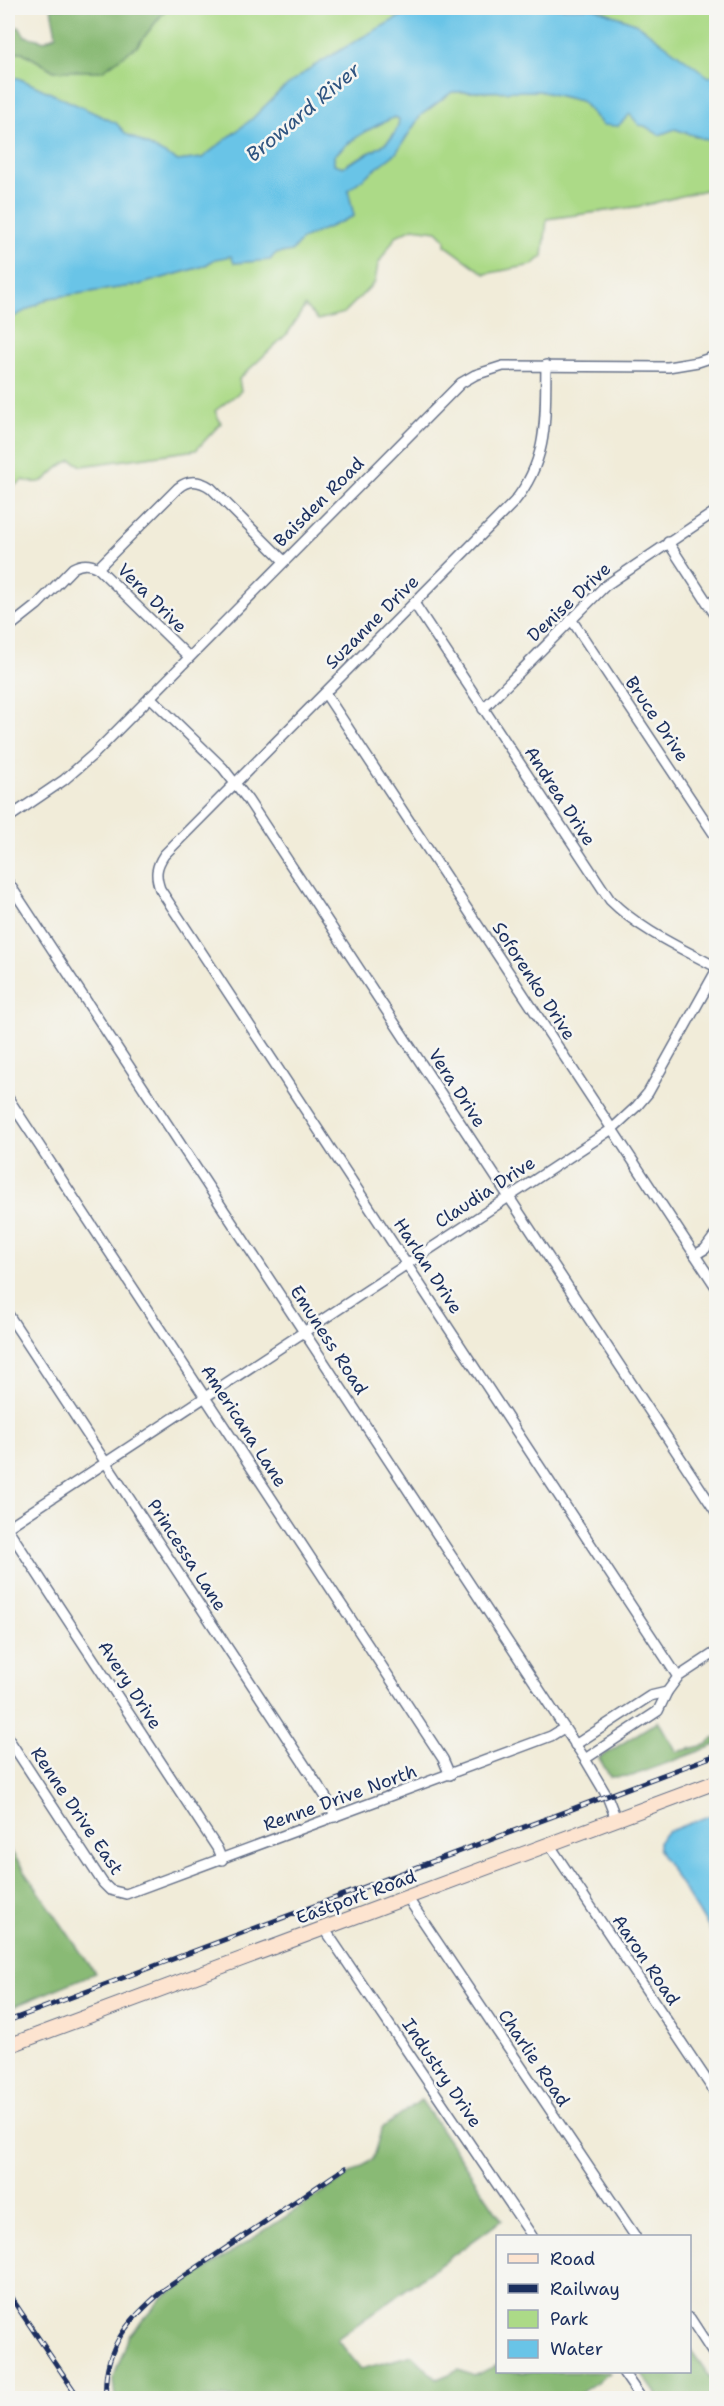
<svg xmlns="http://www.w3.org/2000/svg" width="724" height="2406" font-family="'Shantell Sans',sans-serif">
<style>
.green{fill:#acda87;stroke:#648472;stroke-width:1.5}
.forest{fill:#89ba74;stroke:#527469;stroke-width:1.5}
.water{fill:#69c4e7;stroke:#427aa2;stroke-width:1.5;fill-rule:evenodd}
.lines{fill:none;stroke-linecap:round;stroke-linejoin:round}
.street-casing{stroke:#667189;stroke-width:12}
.secondary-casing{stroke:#667189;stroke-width:16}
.street{stroke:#fff;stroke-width:9}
.secondary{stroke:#fde4d0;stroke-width:14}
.rail-casing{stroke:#1b2f5e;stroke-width:5}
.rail{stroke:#f6f6f2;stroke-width:3;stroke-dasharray:9;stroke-linecap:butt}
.labels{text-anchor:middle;stroke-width:5;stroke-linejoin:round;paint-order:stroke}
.street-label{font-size:18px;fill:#1b2f5e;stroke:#f6f6f2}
.water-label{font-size:20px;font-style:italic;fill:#2e5480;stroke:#f6f6f2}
</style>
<rect width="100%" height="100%" fill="#f6f6f2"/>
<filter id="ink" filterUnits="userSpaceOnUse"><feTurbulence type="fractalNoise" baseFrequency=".0167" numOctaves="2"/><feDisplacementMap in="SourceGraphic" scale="12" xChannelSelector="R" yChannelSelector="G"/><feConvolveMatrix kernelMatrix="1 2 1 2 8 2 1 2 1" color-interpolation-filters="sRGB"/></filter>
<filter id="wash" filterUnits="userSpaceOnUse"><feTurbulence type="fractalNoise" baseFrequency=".008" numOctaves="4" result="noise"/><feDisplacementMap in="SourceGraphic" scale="24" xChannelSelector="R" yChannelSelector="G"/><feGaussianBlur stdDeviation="1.35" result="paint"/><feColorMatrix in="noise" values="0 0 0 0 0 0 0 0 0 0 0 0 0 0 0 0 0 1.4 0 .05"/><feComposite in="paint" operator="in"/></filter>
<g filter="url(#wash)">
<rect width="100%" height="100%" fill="#f1ecd9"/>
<g class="green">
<polygon points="167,8 438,8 403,15 281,90 252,119 202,158 178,161 126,134 116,123 18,78 8,77 8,53 22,52 54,71 137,46"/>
<polygon points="594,8 716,8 716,75 709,78 637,24"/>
<path d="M 539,91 L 581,101 L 603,125 L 630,114 L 659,135 L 675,129 L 716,143 L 716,194 L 705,190 L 642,206 L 547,219 L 543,256 L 532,265 L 485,274 L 445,245 L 445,239 L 437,231 L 413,228 L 396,236 L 378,264 L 375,282 L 344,313 L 318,320 L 305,306 L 288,333 L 239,379 L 241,391 L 215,411 L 221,423 L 196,450 L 82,466 L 72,460 C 46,469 52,489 23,480 L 8,490 L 8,473 L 11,471 L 8,467 L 8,320 L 10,317 L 49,298 L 138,285 L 204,266 L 215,259 L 231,255 L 235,263 L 270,260 L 275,254 L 292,251 L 302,239 L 354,216 L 348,190 L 396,153 L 421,115 L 452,92 Z"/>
<path d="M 395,117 L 399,119 C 399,146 360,154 343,167 L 334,164 L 334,156 C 351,138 372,127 395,117 Z"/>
</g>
<g class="forest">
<polygon points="51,8 167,8 137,46 102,71 54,71 22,52 8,53 8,28 19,27 25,36 45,41 56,35"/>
<polygon points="658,1721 677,1752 705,1745 716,1737 716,1745 632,1776 610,1777 599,1758"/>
<polygon points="8,1847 95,1973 8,2009"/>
<polygon points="421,2100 502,2220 337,2339 361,2369 412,2355 437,2379 459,2370 474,2376 497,2365 498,2372 609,2372 610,2373 573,2398 115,2398 113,2379 129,2336 162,2298 372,2160 382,2128"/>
<polygon points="690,2349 716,2385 716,2398 659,2398 641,2372 690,2372"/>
</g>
<g class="water">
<path d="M 438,8 L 594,8 L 637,24 L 709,77 L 716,75 L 716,143 L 675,129 L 659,135 L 645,126 L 639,125 L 630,114 L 618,126 L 603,125 L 581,101 L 539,91 L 452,92 L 421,115 L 396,153 L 348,190 L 354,216 L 302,239 L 292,251 L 275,254 L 270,260 L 234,263 L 231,256 L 215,259 L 204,266 L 138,285 L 49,298 L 8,320 L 8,77 L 18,78 L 116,123 L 126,134 L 178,161 L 202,158 L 252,119 L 281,90 L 312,67 L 359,39 L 403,15 ZM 395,117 L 399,119 C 399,146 360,155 343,167 L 334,164 L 334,156 C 351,138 372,127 395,117 Z"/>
<polygon points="716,1813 716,1939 662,1856 658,1848 658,1842 667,1832"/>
</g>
</g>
<g filter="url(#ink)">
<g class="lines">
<defs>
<g id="street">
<path d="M 546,365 C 545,418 549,459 514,502 L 164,855 C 156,867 155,875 160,889 L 678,1677"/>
<polyline points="668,542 716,616"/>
<path d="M 98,568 L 178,488 C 189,479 199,480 211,488 L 284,561"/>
<path d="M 414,603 L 610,900 C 640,930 679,947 716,967"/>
<polyline points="571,619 716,837"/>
<path d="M 8,628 L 37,605 L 73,568 C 82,563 89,563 98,568 L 189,657"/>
<polyline points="325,693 716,1287"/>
<polyline points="150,697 223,768 248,800 716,1512"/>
<polyline points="483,709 605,586 716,511"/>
<polyline points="8,818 64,780 94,754 461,383 475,375 503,366 668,367 698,362 716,356"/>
<polyline points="8,882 585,1759 607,1796 616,1819"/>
<polyline points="8,1098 443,1759 450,1775"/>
<polyline points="695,1255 705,1249 716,1234"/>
<polyline points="8,1314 329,1802 335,1817"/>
<polyline points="8,1527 612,1129 637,1106 648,1093 716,971"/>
<polyline points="8,1529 217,1848 222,1860"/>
<polyline points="8,1738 103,1883 110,1890 126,1894 551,1736 564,1728"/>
<polyline points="575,1745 650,1696 667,1692"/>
<polyline points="585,1759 658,1711 667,1692 678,1677 716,1652"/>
<polyline points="549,1844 716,2094"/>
<polyline points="407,1897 635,2236"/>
<polyline points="324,1928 532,2236"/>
<polyline points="690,2318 716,2358"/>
<polyline points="623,2372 641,2398"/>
</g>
<polyline id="secondary" points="8,2046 716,1782"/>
</defs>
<use href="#street" class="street-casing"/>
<use href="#secondary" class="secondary-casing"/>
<use href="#street" class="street"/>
<use href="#secondary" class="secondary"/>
<defs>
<g id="rail">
<polyline points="8,2021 716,1755"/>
<polyline points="8,2293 79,2398"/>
<path d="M 106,2398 C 102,2348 129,2319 165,2289 L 345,2168"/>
</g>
</defs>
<use href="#rail" class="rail-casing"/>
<use href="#rail" class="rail"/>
</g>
</g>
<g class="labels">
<g class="street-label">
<text transform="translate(319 502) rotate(-45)" y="6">Baisden Road</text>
<text transform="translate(152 598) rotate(45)" y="6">Vera Drive</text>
<text transform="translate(569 602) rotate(-43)" y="6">Denise Drive</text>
<text transform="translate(372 622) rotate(-45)" y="6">Suzanne Drive</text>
<text transform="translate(657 719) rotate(56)" y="6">Bruce Drive</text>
<text transform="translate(560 796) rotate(57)" y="6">Andrea Drive</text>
<text transform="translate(534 981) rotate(57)" y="6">Soforenko Drive</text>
<text transform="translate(457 1088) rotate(57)" y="6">Vera Drive</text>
<text transform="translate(485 1192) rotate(-33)" y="6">Claudia Drive</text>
<text transform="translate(428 1266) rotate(57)" y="6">Harlan Drive</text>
<text transform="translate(329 1340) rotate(57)" y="6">Emuness Road</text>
<text transform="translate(244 1426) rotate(57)" y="6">Americana Lane</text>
<text transform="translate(187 1555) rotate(57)" y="6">Princessa Lane</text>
<text transform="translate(130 1685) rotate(57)" y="6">Avery Drive</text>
<text transform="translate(340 1798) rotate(-20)" y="6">Renne Drive North</text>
<text transform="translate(77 1811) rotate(56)" y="6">Renne Drive East</text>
<text transform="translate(356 1897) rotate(-20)" y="6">Eastport Road</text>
<text transform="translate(646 1960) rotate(56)" y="6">Aaron Road</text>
<text transform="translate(534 2058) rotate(56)" y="6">Charlie Road</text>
<text transform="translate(442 2073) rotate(56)" y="6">Industry Drive</text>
</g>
<g class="water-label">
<text transform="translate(303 112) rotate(-40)" y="7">Broward River</text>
</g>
</g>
<rect width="724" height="2406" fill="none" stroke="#f6f6f2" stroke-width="30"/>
<rect x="496" y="2235" width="195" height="138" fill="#f6f6f2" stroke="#9ea6b7" stroke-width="1.5"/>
<rect x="508" y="2254" width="30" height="9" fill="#fde4d0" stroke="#9ea6b7" stroke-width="1.5"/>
<text x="550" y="2265" font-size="18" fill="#1b2f5e">Road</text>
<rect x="508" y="2284" width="30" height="9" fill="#1b2f5e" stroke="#9ea6b7" stroke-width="1.5"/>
<text x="550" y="2295" font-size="18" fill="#1b2f5e">Railway</text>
<rect x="508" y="2310" width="30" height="18" fill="#acda87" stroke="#9ea6b7" stroke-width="1.5"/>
<text x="550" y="2325" font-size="18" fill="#1b2f5e">Park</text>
<rect x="508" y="2340" width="30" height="18" fill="#69c4e7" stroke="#9ea6b7" stroke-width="1.5"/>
<text x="550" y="2355" font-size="18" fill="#1b2f5e">Water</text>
</svg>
